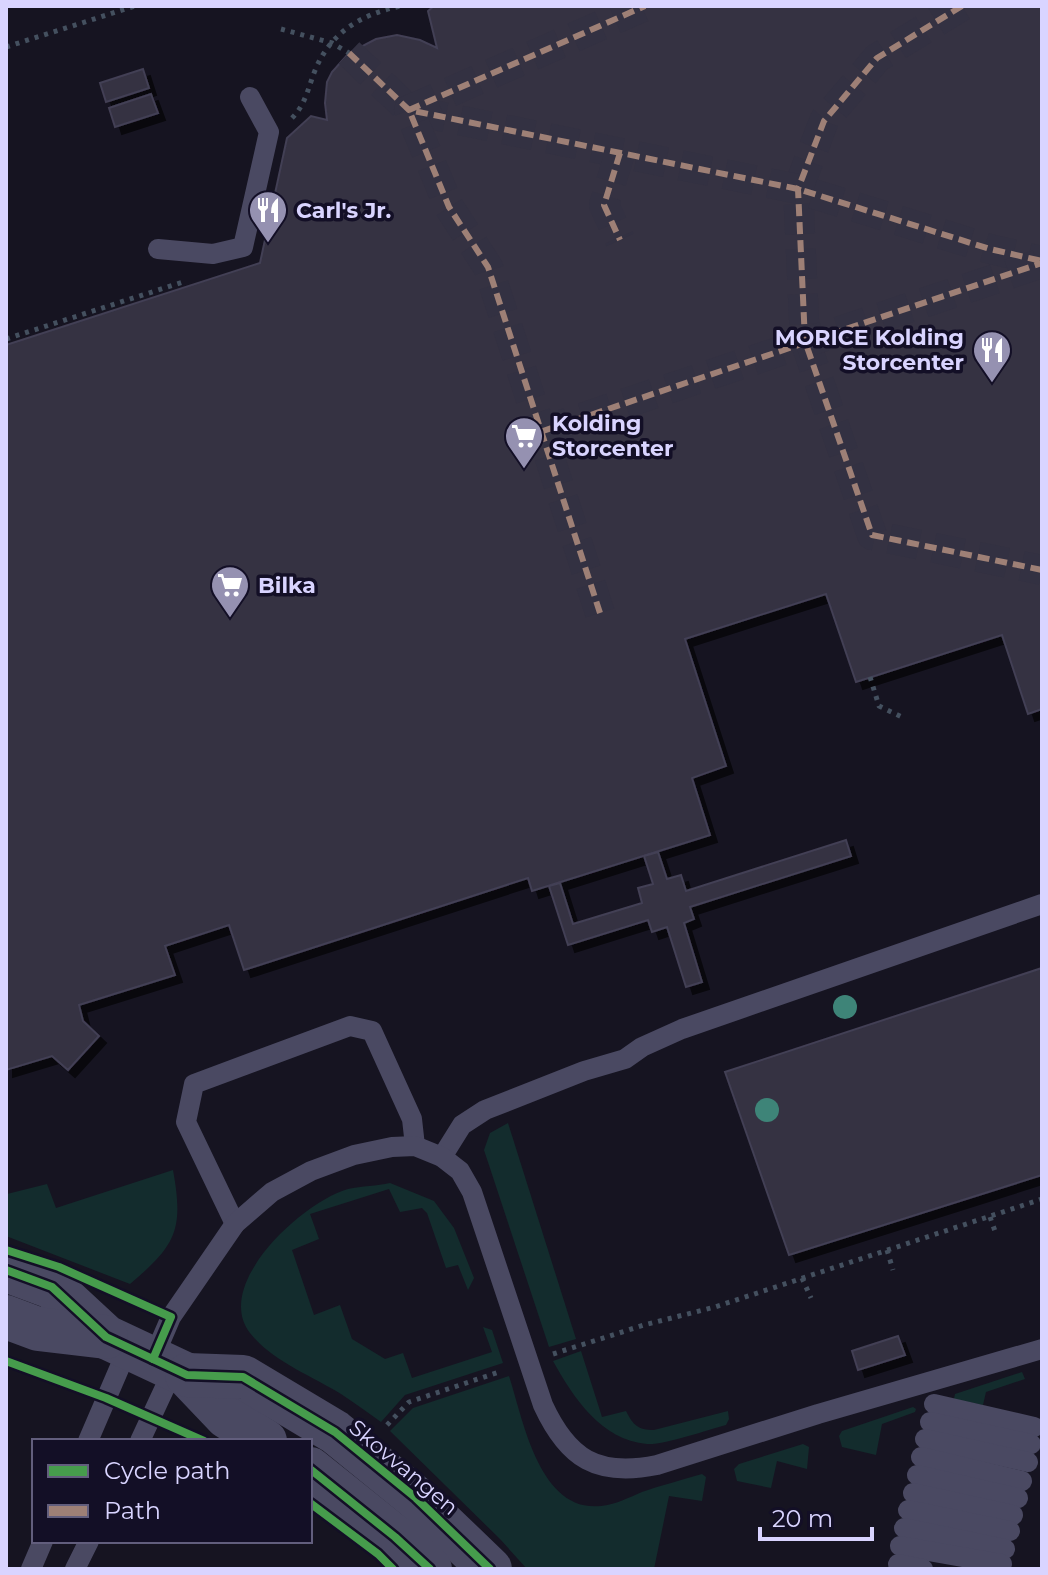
<svg xmlns="http://www.w3.org/2000/svg" width="1048" height="1575" font-family="Montserrat,sans-serif">
<style>
.green{fill:#132c2d}
.building{fill:#343243;stroke:#433f54;stroke-width:2;filter:url(#shadow)}
.lines{fill:none;stroke-linecap:round;stroke-linejoin:round}
.pedestrian-tunnel{stroke:#333142;stroke-width:30;stroke-dasharray:30 15;stroke-linecap:butt}
.path{stroke:#44505f;stroke-width:5;stroke-dasharray:4 6;stroke-linecap:butt}
.service{stroke:#4a4962;stroke-width:20}
.tertiary{stroke:#4a4962;stroke-width:44}
.quiet{stroke:#9e8076;stroke-width:6;stroke-dasharray:12 6;stroke-linecap:butt}
.cycleway-casing{stroke:#130f26;stroke-width:13}
.cycleway{stroke:#469c4c;stroke-width:8}
.tree{fill:#3e8478}
.labels{text-anchor:middle;stroke-width:7;stroke-linejoin:round;paint-order:stroke}
.poi-label{font-size:22px;font-weight:bold;fill:#d9d4ff;stroke:#130f26;text-anchor:start}
.street-label{font-size:22px;fill:#d9d4ff;stroke:#130f26}
</style>
<defs>
<filter id="shadow"><feDropShadow dx="7" dy="7" stdDeviation="0" flood-color="#0009"/></filter>
</defs>
<rect width="100%" height="100%" fill="#161421"/>
<g class="green">
<polygon points="508,1123 576,1339 549,1347 484,1150 490,1133"/>
<path d="M 173,1170 C 184,1230 176,1245 130,1284 L 6,1236 L 6,1192 L 7,1194 L 47,1184 L 56,1208 Z"/>
<path d="M 390,1183 L 434,1201 L 454,1228 L 474,1278 L 468,1290 L 458,1265 L 446,1268 L 427,1213 L 422,1208 L 400,1212 L 389,1189 L 310,1214 L 319,1239 L 292,1250 L 314,1315 L 340,1305 L 352,1339 L 385,1359 L 403,1353 L 412,1378 L 492,1352 L 483,1327 L 492,1330 L 503,1363 L 405,1395 L 381,1422 C 368,1413 355,1403 341,1394 C 312,1376 272,1361 250,1333 C 212,1284 304,1201 348,1189 C 362,1186 377,1186 390,1183 Z"/>
<path d="M 581,1351 L 602,1417 L 626,1411 C 633,1425 638,1430 654,1430 L 728,1411 L 729,1419 L 726,1425 C 707,1430 665,1445 647,1444 C 601,1440 573,1397 553,1361 Z"/>
<polygon points="1022,1372 1025,1379 986,1392 983,1405 954,1399 955,1394"/>
<path d="M 509,1376 C 523,1419 539,1513 601,1506 C 615,1505 630,1497 642,1492 C 662,1485 682,1480 702,1474 L 706,1477 L 702,1501 L 669,1496 L 654,1569 L 527,1569 L 500,1539 L 390,1431 L 413,1408 Z"/>
<polygon points="913,1407 916,1409 915,1412 882,1424 876,1455 842,1447 839,1436 842,1431"/>
<polygon points="803,1444 809,1447 807,1469 777,1461 771,1488 737,1481 734,1469 739,1464"/>
</g>
<g class="building">
<polygon points="434,6 1042,6 1042,709 1028,714 1002,635 856,682 826,594 685,639 726,766 692,778 710,835 532,891 528,878 244,970 229,925 165,946 175,975 79,1005 83,1021 99,1036 68,1070 52,1056 6,1070 6,345 260,263 287,138 311,116 327,120 325,103 327,82 332,72 349,53 376,39 397,35 420,40 437,48 428,11"/>
<polygon points="143,69 149,88 106,102 100,83"/>
<polygon points="151,94 158,113 115,127 109,108"/>
<polygon points="846,840 851,856 690,907 694,919 684,923 702,982 686,987 667,927 652,932 648,920 568,945 549,886 560,883 573,924 642,903 638,888 653,884 644,856 658,852 667,879 681,875 686,891"/>
<polygon points="1042,968 1042,1175 789,1255 725,1072"/>
<polygon points="898,1336 905,1355 858,1370 852,1351"/>
</g>
<g class="lines">
<g class="pedestrian-tunnel">
<polyline points="962,6 877,58 824,121 798,189 805,341 872,535 1042,570"/>
<polyline points="349,53 409,110 798,189 990,249 1042,261"/>
<polyline points="620,153 604,205 620,240"/>
<polyline points="540,432 1042,263"/>
<polyline points="600,613 488,267 449,207 409,110 645,6"/>
</g>
<g class="path">
<polyline points="281,29 332,43 349,53"/>
<polyline points="6,47 135,6"/>
<path d="M 292,118 C 305,105 308,89 314,73 C 329,33 361,14 401,6"/>
<polyline points="6,339 183,282"/>
<polyline points="870,677 879,706 904,718"/>
<polyline points="990,1217 996,1234"/>
<polyline points="887,1250 893,1270"/>
<polyline points="802,1278 811,1298"/>
<polyline points="553,1354 644,1325 715,1307 1042,1199"/>
<polyline points="387,1425 409,1402 502,1371"/>
</g>
<g class="service">
<polyline points="158,249 213,254 243,247 269,132 250,97"/>
<polyline points="442,1157 462,1125 485,1110 584,1071 625,1059 642,1047 682,1029 1042,904"/>
<polyline points="235,1224 186,1122 194,1084 350,1026 372,1031 412,1119 415,1146"/>
<path d="M 153,1359 L 171,1317 L 235,1224 L 272,1192 L 311,1171 L 354,1155 L 392,1147 L 415,1146 L 442,1157 L 460,1171 L 472,1192 L 543,1405 C 568,1459 597,1477 657,1465 L 818,1414 L 1042,1349"/>
<polyline points="934,1404 1034,1427"/>
<polyline points="930,1422 1031,1444"/>
<polyline points="925,1439 1028,1462"/>
<polyline points="88,1441 128,1348"/>
<polyline points="140,1441 174,1368"/>
<polyline points="921,1457 1022,1481"/>
<polyline points="917,1475 1018,1498"/>
<polyline points="913,1493 1013,1515"/>
<polyline points="908,1510 1010,1531"/>
<polyline points="904,1528 1005,1549"/>
<polyline points="900,1546 1002,1564"/>
<polyline points="898,1564 923,1569"/>
<polyline points="31,1569 43,1541"/>
<polyline points="75,1569 89,1541"/>
</g>
<g class="tertiary">
<polyline points="6,1270 52,1287 106,1337 187,1375 227,1417 265,1441"/>
<polyline points="6,1317 38,1329 106,1337"/>
<polyline points="187,1375 243,1377 335,1432 416,1498 490,1569"/>
<polyline points="310,1469 395,1537 430,1569"/>
</g>
<g class="quiet">
<polyline points="962,6 877,58 824,121 798,189 805,341 872,535 1042,570"/>
<polyline points="349,53 409,110 798,189 990,249 1042,261"/>
<polyline points="620,153 604,205 620,240"/>
<polyline points="540,432 1042,263"/>
<polyline points="600,613 488,267 449,207 409,110 645,6"/>
</g>
<defs>
<g id="cycleway">
<polyline points="6,1250 59,1267 171,1317 153,1359"/>
<polyline points="6,1270 52,1287 106,1337 187,1375 243,1377 335,1432 416,1498 490,1569"/>
<polyline points="6,1361 106,1398 204,1441"/>
<polyline points="310,1469 395,1537 430,1569"/>
<polyline points="310,1503 378,1554 393,1569"/>
</g>
</defs>
<use href="#cycleway" class="cycleway-casing"/>
<use href="#cycleway" class="cycleway"/>
</g>
<g class="tree">
<circle cx="845" cy="1007" r="12"/>
<circle cx="767" cy="1110" r="12"/>
</g>
<defs>
<symbol id="restaurant-pin" viewBox="-11 -11 22 30"><path d="M0 17L-7.5 6A9.5 9.5 0 1 1 7.5 6Z" fill="#9591b1" stroke="#130f26"/><path d="M-5-6h1v4h1v-4h1v4h1v-4h1v5L-1.5 .5V6h-2V.5L-5-1ZM5-6V6H3V1.5H1.5Q1.5-4 5-6Z" fill="#fff"/></symbol>
<symbol id="supermarket-pin" viewBox="-11 -11 22 30"><path d="M0 17L-7.5 6A9.5 9.5 0 1 1 7.5 6Z" fill="#9591b1" stroke="#130f26"/><path d="M-6-5.5h2.5l.6 2H6L4.5 2H-2.5L-4.4-4H-6ZM-1.5 3.2a1.3 1.3 0 1 0 .1 0ZM3 3.2a1.3 1.3 0 1 0 .1 0Z" fill="#fff"/></symbol>
</defs>
<g fill-rule="evenodd">
<use href="#restaurant-pin" x="246" y="188" width="44" height="60"/>
<use href="#restaurant-pin" x="970" y="328" width="44" height="60"/>
<use href="#supermarket-pin" x="502" y="414" width="44" height="60"/>
<use href="#supermarket-pin" x="208" y="563" width="44" height="60"/>
</g>
<g class="labels">
<g class="poi-label">
<text x="296" y="218">Carl's Jr.</text>
<text x="964" y="345" text-anchor="end">MORICE Kolding<tspan x="964" dy="25">Storcenter</tspan></text>
<text x="552" y="431">Kolding<tspan x="552" dy="25">Storcenter</tspan></text>
<text x="258" y="593">Bilka</text>
</g>
<g class="street-label">
<text transform="translate(404 1467) rotate(40)" y="8">Skovvangen</text>
</g>
</g>
<rect width="1048" height="1575" fill="none" stroke="#d9d4ff" stroke-width="16"/>
<rect x="32" y="1439" width="280" height="104" fill="#130f26" stroke="#625e7d" stroke-width="2"/>
<rect x="48" y="1465" width="40" height="12" fill="#469c4c" stroke="#625e7d" stroke-width="2"/>
<text x="104" y="1479" font-size="24" fill="#d9d4ff">Cycle path</text>
<rect x="48" y="1505" width="40" height="12" fill="#9e8076" stroke="#625e7d" stroke-width="2"/>
<text x="104" y="1519" font-size="24" fill="#d9d4ff">Path</text>
<path d="M760 1527v12h112v-12" fill="none" stroke="#d9d4ff" stroke-width="4"/>
<text x="772" y="1527" font-size="24" fill="#d9d4ff" stroke="#130f26" stroke-width="6" paint-order="stroke">20 m</text>
</svg>
